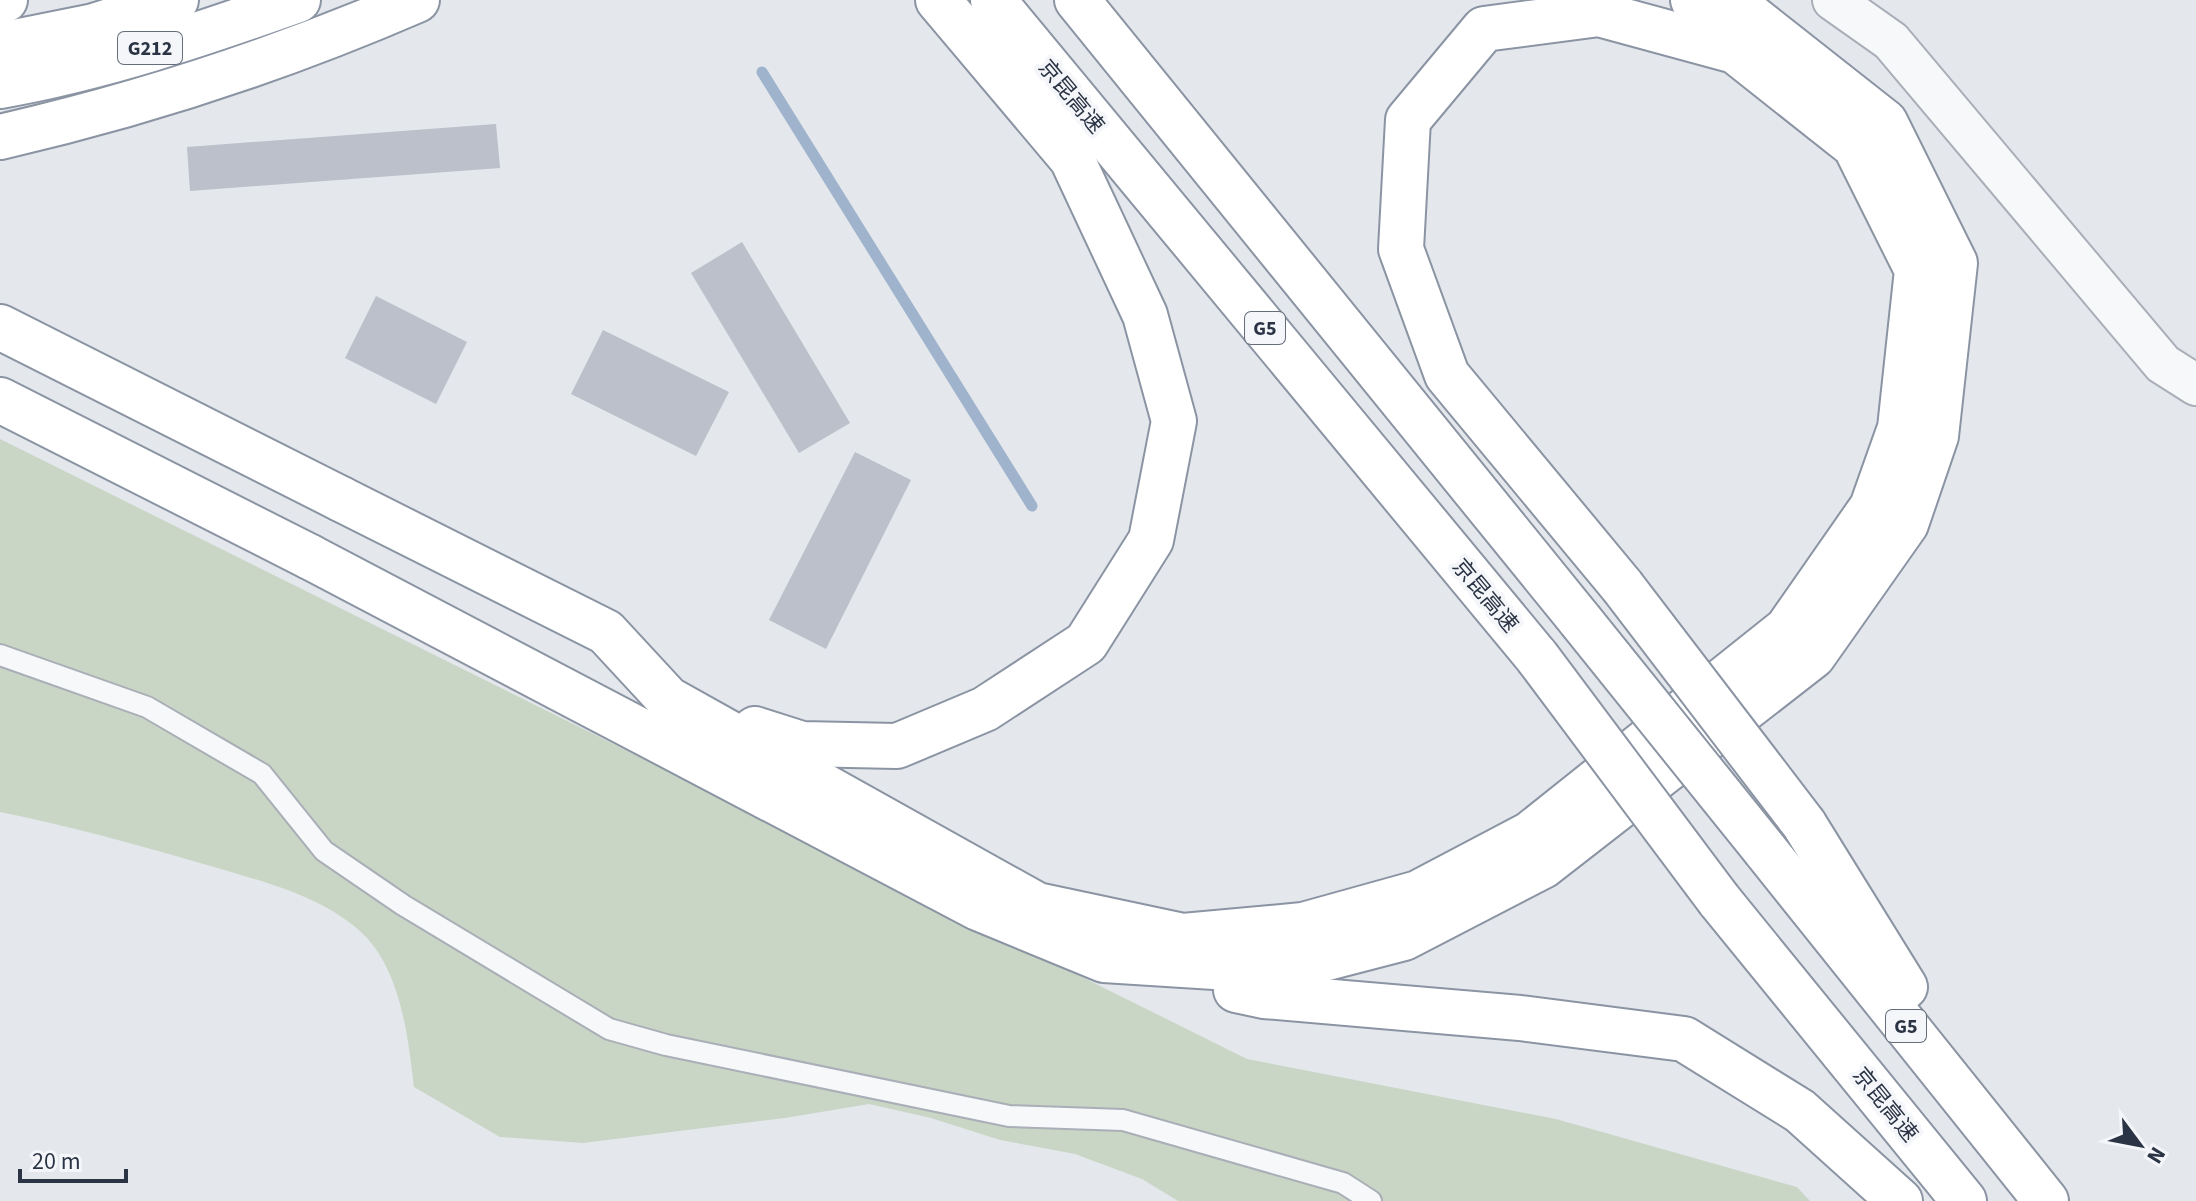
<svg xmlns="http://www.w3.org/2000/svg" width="2196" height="1201" font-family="'Source Sans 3','Noto Sans SC',sans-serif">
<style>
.green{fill:#c9d6c5}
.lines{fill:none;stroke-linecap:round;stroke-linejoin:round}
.stream{stroke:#9fb4cc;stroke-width:11}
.building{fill:#bbc0ca}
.service-casing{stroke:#a9aeb7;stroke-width:24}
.minor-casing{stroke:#a9aeb7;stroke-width:44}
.trunk-casing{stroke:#8b94a3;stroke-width:48}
.motorway-casing{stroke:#8b94a3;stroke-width:48}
.service{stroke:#f7f8fa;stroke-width:20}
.minor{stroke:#f7f8fa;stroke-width:40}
.trunk{stroke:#fff;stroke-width:44}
.motorway{stroke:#fff;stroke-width:44}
.motorway-bridge-casing{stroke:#8b94a3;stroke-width:48;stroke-linecap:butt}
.motorway-bridge{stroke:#fff;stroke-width:44}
.labels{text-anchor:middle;stroke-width:8;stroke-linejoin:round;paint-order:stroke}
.shield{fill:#f4f6f9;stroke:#676e7b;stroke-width:2}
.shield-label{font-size:20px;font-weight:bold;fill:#2b3445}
.street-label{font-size:22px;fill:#2b3445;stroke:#f4f6f9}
</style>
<rect width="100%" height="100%" fill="#e4e7ec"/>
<path class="green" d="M 0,439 L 1247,1059 L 1556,1119 L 1797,1187 L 1810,1201 L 1178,1201 L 1142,1179 L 1075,1154 L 1000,1140 L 931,1118 L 869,1104 L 785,1118 L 583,1143 L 500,1137 L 414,1087 C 408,1037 401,971 363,934 C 322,895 260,881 207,865 C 138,845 71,826 0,812 Z"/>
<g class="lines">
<polyline class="stream" points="762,72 1032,506"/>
</g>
<g class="building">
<polygon points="496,124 500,168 190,191 187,147"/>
<polygon points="742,242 850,423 799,453 691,273"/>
<polygon points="376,296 467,342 436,404 345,358"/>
<polygon points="603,330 729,392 696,456 571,394"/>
<polygon points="855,452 911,480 826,649 769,620"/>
</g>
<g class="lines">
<defs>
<polyline id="service" points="0,655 147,707 262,774 324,851 403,905 609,1029 666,1045 1009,1116 1123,1120 1343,1183 1371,1201"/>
<polyline id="minor" points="1833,0 1891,41 2163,364 2196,385"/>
<g id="trunk">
<polyline points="0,1 5,0"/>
<polyline points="0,45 94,26 176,0"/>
<path d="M 0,86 C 102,68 200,35 298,0"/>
<path d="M 0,137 C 144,104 281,59 417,0"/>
<polyline points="0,327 341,499"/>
<polyline points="0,400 310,557"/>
</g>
<g id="motorway">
<polyline points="993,0 1537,657"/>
<polyline points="1077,0 1580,620"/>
<polyline points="341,499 606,632 668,699 1037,905 1183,936 1303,925 1418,893 1530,834 1787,629 1872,507 1900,428 1917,270 1855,146 1735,51 1599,14 1484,29 1408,120 1401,249 1447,375 1622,586"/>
<polyline points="310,557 978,908 1104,960 1277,971 1404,938 1543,866 1813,656 1906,524 1936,436 1955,263 1885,122 1753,18 1693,0"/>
<polyline points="755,729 802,744 897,746 985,709 1086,643 1151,540 1174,421 1145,315 1072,159 938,0"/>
<polyline points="1804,824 1905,987"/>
<polyline points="1765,850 2046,1201"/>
<polyline points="1719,900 1964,1201"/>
<polyline points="1236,990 1264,996 1520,1018 1684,1039 1800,1111 1900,1201"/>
</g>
</defs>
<use href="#service" class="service-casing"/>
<use href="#minor" class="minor-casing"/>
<use href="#trunk" class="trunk-casing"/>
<use href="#motorway" class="motorway-casing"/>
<use href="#service" class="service"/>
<use href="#minor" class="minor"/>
<use href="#trunk" class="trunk"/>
<use href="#motorway" class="motorway"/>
<defs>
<g id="motorway-bridge">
<polyline points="1622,586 1804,824"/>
<polyline points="1580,620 1765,850"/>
<polyline points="1537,657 1719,900"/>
</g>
</defs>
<use href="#motorway-bridge" class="motorway-bridge-casing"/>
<use href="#motorway-bridge" class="motorway-bridge"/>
</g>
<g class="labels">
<g class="shield">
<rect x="118" y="32" width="64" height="32" rx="6"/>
<rect x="1245" y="312" width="40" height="32" rx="6"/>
<rect x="1886" y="1010" width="40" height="32" rx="6"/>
</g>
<g class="shield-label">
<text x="150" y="55">G212</text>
<text x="1265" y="335">G5</text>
<text x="1906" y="1033">G5</text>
</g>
<g class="street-label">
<text transform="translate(1072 96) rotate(50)" y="8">京昆高速</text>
<text transform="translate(1486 595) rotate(50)" y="8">京昆高速</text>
<text transform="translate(1886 1104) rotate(51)" y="8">京昆高速</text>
</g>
</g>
<g transform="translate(2140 1145) rotate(122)" stroke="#f4f6f9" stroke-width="6" paint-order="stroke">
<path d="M0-6L14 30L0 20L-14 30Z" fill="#2b3445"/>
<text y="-12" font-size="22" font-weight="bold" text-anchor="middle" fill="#2b3445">N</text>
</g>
<path d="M20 1169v12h106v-12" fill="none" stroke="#2b3445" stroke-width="4"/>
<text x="32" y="1169" font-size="24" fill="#2b3445" stroke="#f4f6f9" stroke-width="6" paint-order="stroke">20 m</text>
</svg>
